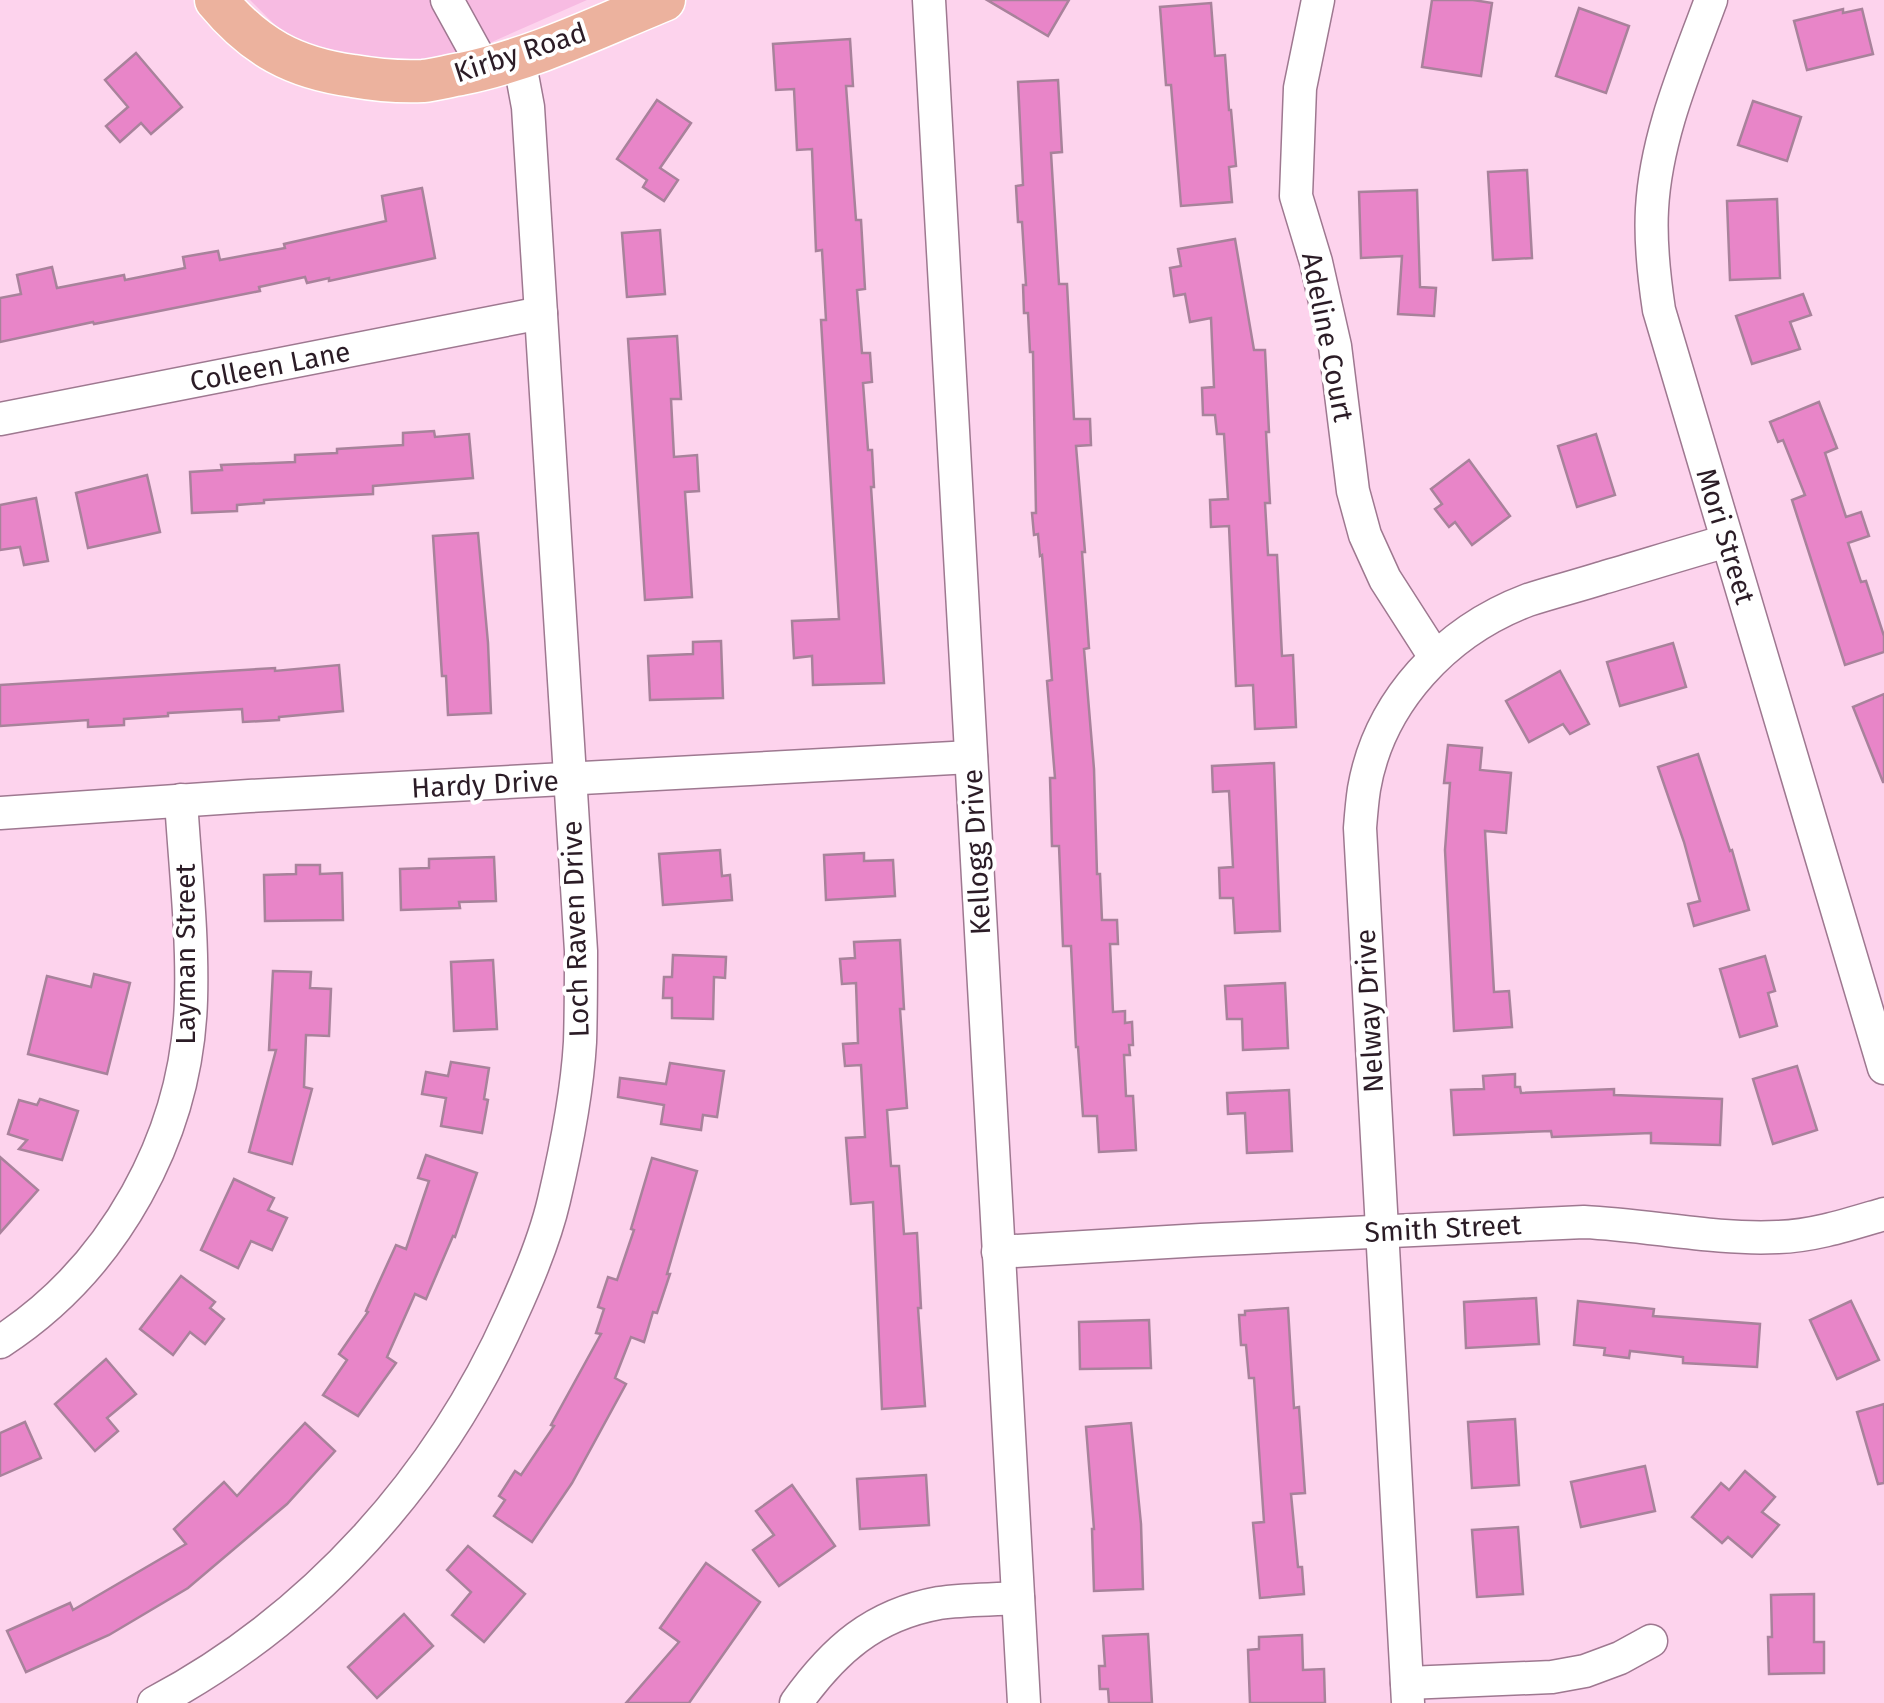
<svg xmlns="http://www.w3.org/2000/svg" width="1884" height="1703" font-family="'Fira Sans',sans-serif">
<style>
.green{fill:#f7bbe2}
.building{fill:#e885c8;stroke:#a8829b;stroke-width:2.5}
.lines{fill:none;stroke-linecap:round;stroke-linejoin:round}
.minor-casing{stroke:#9e7890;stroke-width:35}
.major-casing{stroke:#fff;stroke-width:45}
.minor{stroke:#fff;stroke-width:32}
.major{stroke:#ecb29e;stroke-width:42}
.labels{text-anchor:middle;stroke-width:8;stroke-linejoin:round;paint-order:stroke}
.street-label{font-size:28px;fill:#2b1c26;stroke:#fff}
</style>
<rect width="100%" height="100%" fill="#fdd3ed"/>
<polygon class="green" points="250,0 587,0 442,64 392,69 299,42 279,29"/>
<g class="building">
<polygon points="987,0 1069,0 1048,36"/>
<polygon points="1432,0 1473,0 1492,3 1481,76 1422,67"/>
<polygon points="1211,3 1215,56 1225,55 1229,110 1231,110 1236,166 1229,167 1232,202 1181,206 1171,85 1166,85 1160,7"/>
<polygon points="1579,8 1629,26 1606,93 1556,76"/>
<polygon points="1843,9 1843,13 1862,9 1873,54 1807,70 1794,21"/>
<polygon points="850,39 853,86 846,86 856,220 861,220 865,289 857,290 862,353 870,353 872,382 863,383 868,450 872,450 874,487 871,487 884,683 813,685 812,656 794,658 792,621 839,619 821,320 826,320 822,250 816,251 812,149 797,150 794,89 776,90 773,44"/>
<polygon points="136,53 182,107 151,134 141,123 120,142 106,126 128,107 105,80"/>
<polygon points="1058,80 1062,152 1051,153 1059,284 1067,284 1074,419 1090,419 1091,445 1076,446 1085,552 1082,552 1089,648 1084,649 1094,769 1097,874 1100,874 1102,920 1117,920 1118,944 1110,944 1113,1012 1125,1011 1125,1023 1132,1022 1133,1045 1129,1045 1130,1055 1124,1055 1126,1096 1133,1096 1136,1150 1099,1152 1097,1116 1083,1116 1078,1047 1076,1047 1071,946 1063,946 1059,846 1052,846 1050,778 1055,778 1047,681 1052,680 1042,555 1040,556 1038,534 1034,535 1032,513 1036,513 1033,352 1030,352 1028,313 1024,313 1023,285 1026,285 1022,222 1018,222 1016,186 1023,185 1018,82"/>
<polygon points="657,100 691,123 660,168 678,180 664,201 643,187 647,180 617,159"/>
<polygon points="1753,101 1801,117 1787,161 1738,145"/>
<polygon points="1527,170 1532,258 1493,260 1488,172"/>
<polygon points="422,188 435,258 329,281 329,278 307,283 305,277 259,287 260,291 94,324 93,322 0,342 0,298 21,294 17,275 52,267 57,288 124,275 125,280 185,268 183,257 218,251 220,260 285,248 284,244 386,221 382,196"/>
<polygon points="1417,190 1420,287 1436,288 1434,316 1398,314 1402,256 1361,258 1359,192"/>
<polygon points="1777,199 1780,278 1730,280 1727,201"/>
<polygon points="660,230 665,294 627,297 622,233"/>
<polygon points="1235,239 1254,350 1265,350 1269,432 1266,432 1270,503 1265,503 1268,555 1277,555 1282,656 1293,655 1296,727 1255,729 1253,685 1236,686 1229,526 1211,527 1210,500 1228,499 1224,434 1217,434 1215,415 1203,415 1202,388 1214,387 1211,318 1190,322 1185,294 1174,296 1170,268 1181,266 1178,249"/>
<polygon points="1803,294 1811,315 1790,322 1800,349 1752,364 1736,316"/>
<polygon points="677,336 681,399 671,399 674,457 697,455 699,491 685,492 692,597 645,600 628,339"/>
<polygon points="1819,402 1837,448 1825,453 1846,517 1861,512 1869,536 1848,543 1861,582 1866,581 1884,636 1884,652 1845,665 1792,500 1805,495 1783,440 1778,442 1770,422"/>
<polygon points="434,431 435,437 469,434 473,478 373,486 373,494 264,500 264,503 237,505 237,511 192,513 190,472 222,470 221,465 295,462 295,455 337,453 337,449 403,445 403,433"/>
<polygon points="1596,434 1615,495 1577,507 1558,446"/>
<polygon points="1469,460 1510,516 1472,545 1455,522 1449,527 1435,509 1442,504 1431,489"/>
<polygon points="147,475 160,532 88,548 76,493"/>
<polygon points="36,498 48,561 24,565 20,547 0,550 0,505"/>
<polygon points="478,533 488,643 491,713 448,715 446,676 442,676 433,536"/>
<polygon points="721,641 723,698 650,700 648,656 693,654 693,642"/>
<polygon points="1673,643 1686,687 1620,706 1607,662"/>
<polygon points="339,665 343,711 279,717 279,720 243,722 242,709 168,713 168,716 124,719 124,725 88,727 88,720 0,726 0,685 275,668 275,671"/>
<polygon points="1560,671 1589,724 1570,734 1563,724 1529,742 1506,701"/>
<polygon points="1884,694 1884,782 1883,782 1853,707"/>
<polygon points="1448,745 1482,748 1480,770 1511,773 1506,833 1485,831 1494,992 1509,991 1512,1027 1454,1031 1445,850 1450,783 1444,783"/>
<polygon points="1698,754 1730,851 1732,850 1749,910 1694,926 1688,904 1700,901 1684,842 1658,767"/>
<polygon points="1274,763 1280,931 1235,933 1233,898 1220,898 1219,868 1233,867 1229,791 1213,792 1212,766"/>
<polygon points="720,850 722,876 730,875 732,900 663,905 659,854"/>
<polygon points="864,853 864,861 893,860 895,896 826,900 824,855"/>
<polygon points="494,857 496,901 459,902 460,908 401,910 400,869 429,868 429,859"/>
<polygon points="296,865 320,865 320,874 342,873 343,920 265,921 264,875 296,874"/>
<polygon points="900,940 904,1009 900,1009 907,1108 887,1110 891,1166 899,1166 904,1234 917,1233 921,1308 918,1308 925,1406 882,1409 873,1202 851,1204 846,1138 865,1137 861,1065 845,1066 843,1044 858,1043 856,983 842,984 840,959 855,958 854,942"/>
<polygon points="673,955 726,957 725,978 714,977 713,1019 672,1018 672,998 663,998 664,977 672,977"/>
<polygon points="1765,956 1775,991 1768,993 1777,1026 1740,1037 1720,969"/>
<polygon points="493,960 497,1029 454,1031 451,962"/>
<polygon points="273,971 311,972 310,988 331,989 329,1036 306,1035 304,1087 312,1089 292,1164 249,1152 276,1050 269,1050"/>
<polygon points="94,974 130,983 107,1074 28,1054 47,976 91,987"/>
<polygon points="1285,983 1288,1048 1243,1050 1242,1019 1227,1019 1225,986"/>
<polygon points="451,1062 489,1068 484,1099 488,1100 482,1133 441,1126 446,1098 422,1094 426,1072 448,1076"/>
<polygon points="670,1063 724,1071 717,1117 703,1115 701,1130 661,1124 664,1105 618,1097 620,1078 666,1084"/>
<polygon points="1797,1066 1817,1130 1773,1144 1753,1079"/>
<polygon points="1515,1074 1515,1087 1520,1087 1521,1093 1614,1089 1614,1095 1722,1099 1720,1145 1651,1143 1651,1133 1552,1137 1551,1131 1454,1135 1451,1090 1484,1089 1483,1076"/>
<polygon points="1289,1090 1292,1151 1247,1153 1245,1113 1228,1114 1227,1093"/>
<polygon points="40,1099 78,1111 62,1160 19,1149 27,1140 8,1134 19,1100 37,1105"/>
<polygon points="426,1155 477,1173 455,1237 453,1236 426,1299 415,1294 387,1357 396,1363 358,1416 323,1395 347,1360 339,1354 368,1312 366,1311 396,1245 406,1249 429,1181 418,1178"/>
<polygon points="0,1157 38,1190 0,1233"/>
<polygon points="652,1158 697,1171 667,1274 670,1274 657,1313 653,1312 644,1342 631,1337 615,1378 626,1384 572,1483 532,1542 494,1516 505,1500 499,1496 515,1471 521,1475 554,1426 551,1425 601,1334 596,1333 604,1309 598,1307 608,1277 617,1280 634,1230 631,1229"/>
<polygon points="234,1179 274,1198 268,1210 287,1218 272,1250 251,1241 238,1268 201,1250"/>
<polygon points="181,1276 215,1302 210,1308 224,1319 205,1344 190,1332 173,1355 140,1329"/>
<polygon points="1536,1298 1539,1344 1466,1348 1464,1302"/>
<polygon points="1578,1301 1654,1309 1653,1316 1760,1324 1757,1367 1683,1363 1683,1357 1630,1351 1629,1358 1604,1355 1605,1348 1574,1345"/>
<polygon points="1851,1301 1879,1360 1837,1379 1810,1320"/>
<polygon points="1288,1308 1294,1408 1299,1407 1305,1493 1291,1494 1298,1567 1302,1567 1304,1594 1260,1598 1253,1523 1264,1522 1254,1378 1249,1378 1246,1345 1241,1345 1239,1315 1245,1315 1245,1311"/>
<polygon points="1149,1320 1151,1368 1080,1369 1079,1322"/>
<polygon points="106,1359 136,1394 107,1418 118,1431 95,1451 55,1404"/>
<polygon points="1884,1404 1884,1483 1878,1484 1857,1412"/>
<polygon points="1515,1419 1519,1485 1472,1488 1468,1422"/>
<polygon points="25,1422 41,1458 0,1476 0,1433"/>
<polygon points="305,1423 335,1451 287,1504 188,1588 109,1635 26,1672 7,1631 70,1603 73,1610 186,1544 174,1529 224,1482 237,1496"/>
<polygon points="1131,1423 1141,1524 1143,1589 1094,1591 1092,1529 1094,1529 1086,1427"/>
<polygon points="1645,1466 1655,1511 1581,1527 1571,1482"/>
<polygon points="1745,1471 1775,1497 1762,1512 1779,1525 1752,1557 1728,1537 1722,1543 1692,1517 1721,1483 1729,1490"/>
<polygon points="926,1475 929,1525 860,1529 857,1479"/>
<polygon points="792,1485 835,1546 779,1586 753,1550 774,1535 756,1511"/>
<polygon points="1518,1527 1523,1594 1477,1597 1472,1530"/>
<polygon points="468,1546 525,1594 484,1642 452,1615 471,1592 447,1570"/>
<polygon points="706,1563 760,1602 689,1703 626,1703 679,1642 660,1628"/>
<polygon points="1814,1594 1814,1642 1824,1642 1824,1673 1769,1674 1768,1637 1772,1637 1771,1595"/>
<polygon points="404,1614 433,1646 377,1698 348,1667"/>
<polygon points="1148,1634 1152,1703 1109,1703 1108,1689 1100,1689 1099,1666 1105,1666 1103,1636"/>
<polygon points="1302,1635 1303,1670 1324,1669 1325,1703 1250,1703 1248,1650 1259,1649 1259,1637"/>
</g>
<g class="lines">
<defs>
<g id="minor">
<polyline points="447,0 485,69"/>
<polyline points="929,0 1024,1703"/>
<polyline points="1318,0 1300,88 1296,196 1316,262 1335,346 1353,491 1365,535 1385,579 1435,657"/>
<path d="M 1711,0 C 1686,68 1656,136 1652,209 C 1650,244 1654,277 1659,310 L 1884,1068"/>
<polyline points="0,419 541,313"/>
<polyline points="0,813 249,796 971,757"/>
<path d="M 998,1252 L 1201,1240 L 1584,1222 C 1649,1225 1713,1240 1778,1237 C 1814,1236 1850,1224 1884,1214"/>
<path d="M 0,1342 C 114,1268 187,1136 191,1000 C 193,934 185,866 181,800"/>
<polyline points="1407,1683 1552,1677 1585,1671 1620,1658 1651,1641"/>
<path d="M 154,1703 C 314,1618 439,1478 512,1314 C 529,1277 545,1239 554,1200 C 566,1149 577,1095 580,1042 C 581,1012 581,981 581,951 L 528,107 L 519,59"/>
<path d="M 796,1703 C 834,1650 873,1615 939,1603 C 965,1599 992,1600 1018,1598"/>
<path d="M 1408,1703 L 1360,828 C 1361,815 1362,802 1364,789 C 1379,701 1446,631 1528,600 C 1552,592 1577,586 1602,578 C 1643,566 1685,553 1727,541"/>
</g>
<path id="major" d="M 216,0 C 255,47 294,68 353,76 C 376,80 400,82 423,81 C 435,80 448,76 461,74 C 531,60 598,27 664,0"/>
</defs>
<use href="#minor" class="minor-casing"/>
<use href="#major" class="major-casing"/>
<use href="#minor" class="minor"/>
<use href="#major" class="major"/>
</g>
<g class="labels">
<g class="street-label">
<text transform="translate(520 52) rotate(-18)" y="10">Kirby Road</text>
<text transform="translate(1328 337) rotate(79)" y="10">Adeline Court</text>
<text transform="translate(270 366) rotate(-11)" y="10">Colleen Lane</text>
<text transform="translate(1726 536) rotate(73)" y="10">Mori Street</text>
<text transform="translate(485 784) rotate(-3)" y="10">Hardy Drive</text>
<text transform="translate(976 852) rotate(-93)" y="10">Kellogg Drive</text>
<text transform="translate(575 929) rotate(-92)" y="10">Loch Raven Drive</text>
<text transform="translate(185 954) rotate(-90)" y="10">Layman Street</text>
<text transform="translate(1369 1011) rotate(-93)" y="10">Nelway Drive</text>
<text transform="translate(1443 1228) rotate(-3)" y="10">Smith Street</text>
</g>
</g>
</svg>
